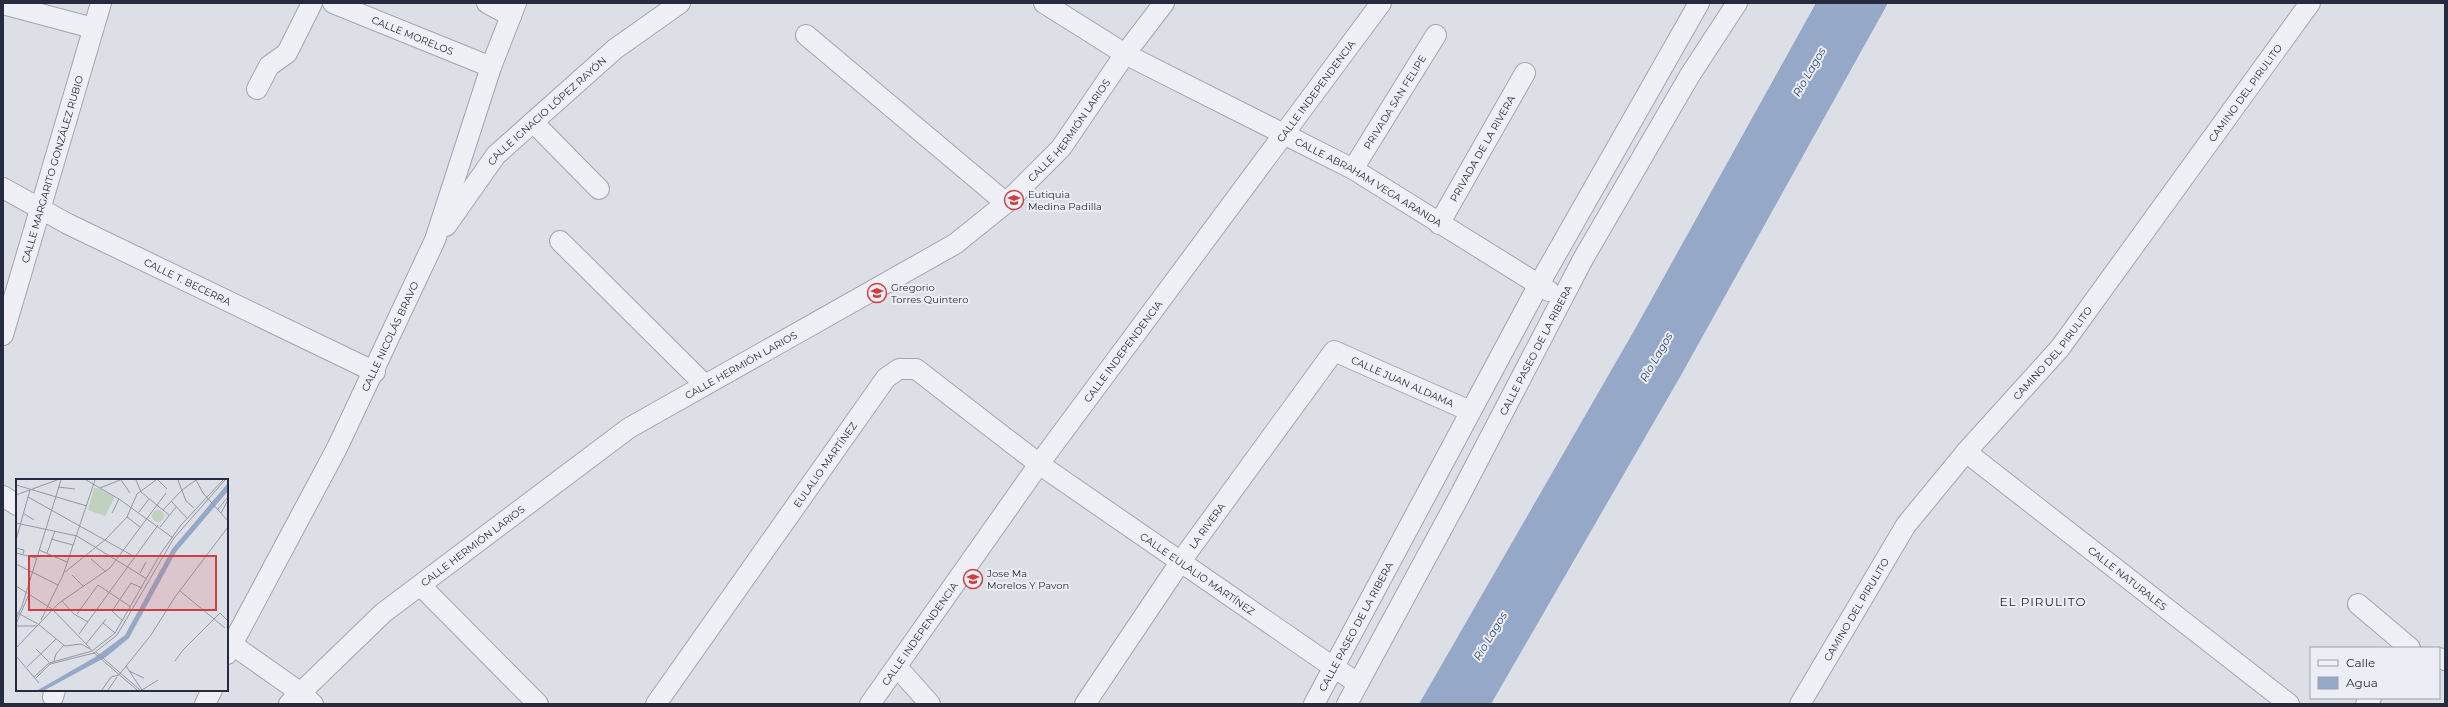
<svg xmlns="http://www.w3.org/2000/svg" width="2448" height="707" font-family="Montserrat,sans-serif">
<style>
.water{fill:#96a8c8}
.lines{fill:none;stroke-linecap:round;stroke-linejoin:round}
.minor-casing{stroke:#a2a5b1;stroke-width:22}
.minor{stroke:#eff0f5;stroke-width:20}
.labels{text-anchor:middle;stroke-width:4;stroke-linejoin:round;paint-order:stroke}
.street-label{font-size:10px;fill:#262b3d;stroke:#eceef5}
.poi-label{font-size:10px;fill:#262b3d;stroke:#eceef5;text-anchor:start}
.water-label{font-size:11px;font-style:italic;fill:#304472;stroke:#eceef5}
.quarter-label{font-size:12px;letter-spacing:1px;fill:#181d2e;stroke:#eceef5}
.inset-road{fill:none;stroke:#9497a3;stroke-width:1}
.view{fill:#d03e3f;fill-opacity:0.15;stroke:#d03e3f;stroke-width:2}
.inset-edge{fill:none;stroke:#262b3d;stroke-width:2}
</style>
<rect width="100%" height="100%" fill="#dddfe7"/>
<polygon class="water" points="1816,3 1888,3 1680,377 1491,704 1419,704 1635,329"/>
<g class="lines">
<defs>
<g id="minor">
<path id="s1" d="M 333,3 L 491,67"/>
<polyline points="487,3 511,16"/>
<path id="s2" d="M 1044,3 L 1125,54 L 1353,169 L 1549,291"/>
<polyline points="3,4 93,28"/>
<polyline points="806,35 1006,203"/>
<polyline points="257,89 269,66 287,53 312,3"/>
<polyline points="533,122 599,189"/>
<path id="s3" d="M 1353,169 L 1436,35"/>
<path id="s4" d="M 3,188 L 68,224 L 375,372"/>
<path id="s5" d="M 1439,224 L 1525,73"/>
<path id="s6" d="M 446,226 L 496,155 L 615,49 L 680,3"/>
<polyline points="560,241 705,385"/>
<path id="s7" d="M 3,335 L 101,3"/>
<path id="s8" d="M 1966,452 L 2289,704"/>
<polyline points="3,496 17,505"/>
<polyline points="421,586 538,704"/>
<polyline points="2358,604 2410,648"/>
<polyline points="227,641 301,693 313,704"/>
<path id="s9" d="M 227,654 L 337,448 L 435,240 L 491,67 L 516,3"/>
<polyline points="2439,658 2445,660"/>
<polyline points="897,667 930,704"/>
<polyline points="53,697 55,690"/>
<polyline points="205,704 212,690"/>
<path id="s10" d="M 289,704 L 383,613 L 629,428 L 955,244 L 1006,203 L 1061,148 L 1125,54 L 1164,3"/>
<path id="s11" d="M 656,704 L 886,378 L 899,369 L 916,369 L 1039,464 L 1333,667 L 1358,683"/>
<path id="s12" d="M 870,704 L 1039,464 L 1381,3"/>
<path id="s13" d="M 1085,704 L 1181,561 L 1334,351 L 1470,411"/>
<path id="s14" d="M 1314,704 L 1538,286 L 1699,3"/>
<path id="s15" d="M 1347,704 L 1459,497 L 1583,259 L 1690,75 L 1737,3"/>
<path id="s16" d="M 1800,704 L 1906,525 L 1966,452 L 2060,348 L 2310,3"/>
<polyline points="2366,704 2371,698"/>
</g>
</defs>
<use href="#minor" class="minor-casing"/>
<use href="#minor" class="minor"/>
</g>
<defs>
<symbol id="school-ring" viewBox="-11 -11 22 22"><circle r="9.5" fill="#eceef5" stroke="#d03e3f" stroke-width="1.5"/><path d="M0-5L7-2L0 1L-7-2ZM-4 1L0 2.5L4 1V4Q0 6-4 4Z" fill="#d03e3f"/></symbol>
</defs>
<g fill-rule="evenodd">
<use href="#school-ring" x="1003" y="189" width="22" height="22"/>
<use href="#school-ring" x="866" y="282" width="22" height="22"/>
<use href="#school-ring" x="962" y="568" width="22" height="22"/>
</g>
<g class="labels">
<g class="street-label">
<text dy="4" stroke="none"><textPath href="#s1" startOffset="86">CALLE MORELOS</textPath></text>
<text dy="4" stroke="none"><textPath href="#s12" startOffset="758">CALLE INDEPENDENCIA</textPath></text>
<text dy="4" stroke="none"><textPath href="#s16" startOffset="758">CAMINO DEL PIRULITO</textPath></text>
<text dy="4" stroke="none"><textPath href="#s3" startOffset="79">PRIVADA SAN FELIPE</textPath></text>
<text dy="4" stroke="none"><textPath href="#s6" startOffset="154">CALLE IGNACIO LÓPEZ RAYÓN</textPath></text>
<text dy="4" stroke="none"><textPath href="#s10" startOffset="975">CALLE HERMIÓN LARIOS</textPath></text>
<text dy="4" stroke="none"><textPath href="#s5" startOffset="87">PRIVADA DE LA RIVERA</textPath></text>
<text dy="4" stroke="none"><textPath href="#s7" startOffset="173">CALLE MARGARITO GONZÁLEZ RUBIO</textPath></text>
<text dy="4" stroke="none"><textPath href="#s2" startOffset="371">CALLE ABRAHAM VEGA ARANDA</textPath></text>
<text dy="4" stroke="none"><textPath href="#s4" startOffset="207">CALLE T. BECERRA</textPath></text>
<text dy="4" stroke="none"><textPath href="#s9" startOffset="357">CALLE NICOLÁS BRAVO</textPath></text>
<text dy="4" stroke="none"><textPath href="#s15" startOffset="401">CALLE PASEO DE LA RIBERA</textPath></text>
<text dy="4" stroke="none"><textPath href="#s12" startOffset="434">CALLE INDEPENDENCIA</textPath></text>
<text dy="4" stroke="none"><textPath href="#s16" startOffset="434">CAMINO DEL PIRULITO</textPath></text>
<text dy="4" stroke="none"><textPath href="#s10" startOffset="567">CALLE HERMIÓN LARIOS</textPath></text>
<text dy="4" stroke="none"><textPath href="#s13" startOffset="507">CALLE JUAN ALDAMA</textPath></text>
<text dy="4" stroke="none"><textPath href="#s11" startOffset="293">EULALIO MARTÍNEZ</textPath></text>
<text dy="4" stroke="none"><textPath href="#s13" startOffset="216">LA RIVERA</textPath></text>
<text dy="4" stroke="none"><textPath href="#s10" startOffset="243">CALLE HERMIÓN LARIOS</textPath></text>
<text dy="4" stroke="none"><textPath href="#s11" startOffset="780">CALLE EULALIO MARTÍNEZ</textPath></text>
<text dy="4" stroke="none"><textPath href="#s8" startOffset="205">CALLE NATURALES</textPath></text>
<text dy="4" stroke="none"><textPath href="#s16" startOffset="110">CAMINO DEL PIRULITO</textPath></text>
<text dy="4" stroke="none"><textPath href="#s14" startOffset="88">CALLE PASEO DE LA RIBERA</textPath></text>
<text dy="4" stroke="none"><textPath href="#s12" startOffset="86">CALLE INDEPENDENCIA</textPath></text>
</g>
<g class="poi-label">
<text x="1028" y="198">Eutiquia<tspan x="1028" dy="12">Medina Padilla</tspan></text>
<text x="891" y="291">Gregorio<tspan x="891" dy="12">Torres Quintero</tspan></text>
<text x="987" y="577">Jose Ma<tspan x="987" dy="12">Morelos Y Pavon</tspan></text>
</g>
<g class="water-label">
<text transform="translate(1809 72) rotate(-60)" y="4">Río Lagos</text>
<text transform="translate(1656 357) rotate(-60)" y="4">Río Lagos</text>
<text transform="translate(1490 636) rotate(-59)" y="4">Río Lagos</text>
</g>
<g class="quarter-label">
<text x="2043" y="606">EL PIRULITO</text>
</g>
</g>
<g transform="translate(16 479)">
<rect width="212" height="212" fill="#dddfe7"/>
<path d="M 78,9 L 82,9 L 99,18 L 89,37 L 72,31 ZM136 37a6 6 0 1 1 12 0a6 6 0 1 1-12 0Z" fill="#c0d1bd"/>
<path d="M 212,4 L 212,12 L 160,73 L 113,159 L 90,178 L 29,211 L 22,211 L 81,177 L 109,156 L 156,70 Z" fill="#96a8c8"/>
<path class="inset-road" d="M 70,1 L 103,20 L 157,59M 105,1 L 114,14M 120,1 L 125,13 L 153,36M 142,1 L 151,10M 162,1 L 170,22 L 178,29M 180,1 L 187,14 L 212,42M 0,6 L 71,27M 42,8 L 59,10M 84,9 L 104,1M 0,16 L 41,1M 12,18 L 119,78M 155,22 L 171,39M 202,30 L 212,18M 147,31 L 166,11 L 180,1M 123,33 L 133,20M 7,34 L 18,41M 96,34 L 103,20M 205,34 L 212,21M 111,38 L 124,48M 0,44 L 61,57 L 131,100M 144,48 L 160,28M 35,60 L 57,66M 0,61 L 14,11M 0,69 L 8,71 L 7,75M 23,71 L 51,83M 0,74 L 20,79M 31,74 L 39,52M 75,80 L 90,93M 0,85 L 42,106M 49,93 L 90,60 L 111,38 L 121,15 L 140,1M 124,94 L 130,83M 56,96 L 67,107M 0,107 L 36,130 L 74,169M 164,112 L 209,149M 46,122 L 58,135 L 72,143M 0,133 L 22,145 L 49,167 L 65,165 L 76,171M 61,135 L 82,106 L 115,128M 0,140 L 6,127 L 45,1M 25,141 L 47,96 L 79,1M 107,142 L 96,132 L 115,104 L 126,109M 87,144 L 99,154M 0,145 L 13,115M 0,147 L 21,147M 63,155 L 142,46M 70,165 L 90,140M 0,169 L 43,124 L 94,89 L 150,14M 20,170 L 33,183M 77,173 L 121,211M 80,173 L 124,211M 0,177 L 23,204M 38,182 L 40,175 L 48,166M 159,182 L 167,171 L 204,134 L 212,142M 110,187 L 126,211M 11,188 L 40,160M 113,192 L 128,199M 103,196 L 135,156 L 159,118 L 212,48M 18,198 L 33,184 L 76,172 L 99,154 L 145,74 L 165,46 L 207,1M 20,199 L 34,185 L 78,174 L 101,156 L 158,59 L 209,1M 86,211 L 95,198 L 103,196M 92,211 L 101,198M 126,211 L 142,201"/>
<path class="view" d="M 13,77 L 200,77 L 200,131 L 13,131 Z"/>
<rect width="212" height="212" class="inset-edge"/>
</g>
<rect width="2448" height="707" fill="none" stroke="#262b3d" stroke-width="8"/>
<rect x="2310" y="647" width="130" height="52" fill="#eceef5" stroke="#9da0ab"/>
<rect x="2318" y="660" width="20" height="6" fill="#eff0f5" stroke="#9da0ab"/>
<text x="2346" y="667" font-size="12" fill="#262b3d">Calle</text>
<rect x="2318" y="677" width="20" height="12" fill="#96a8c8" stroke="#9da0ab"/>
<text x="2346" y="687" font-size="12" fill="#262b3d">Agua</text>
</svg>
